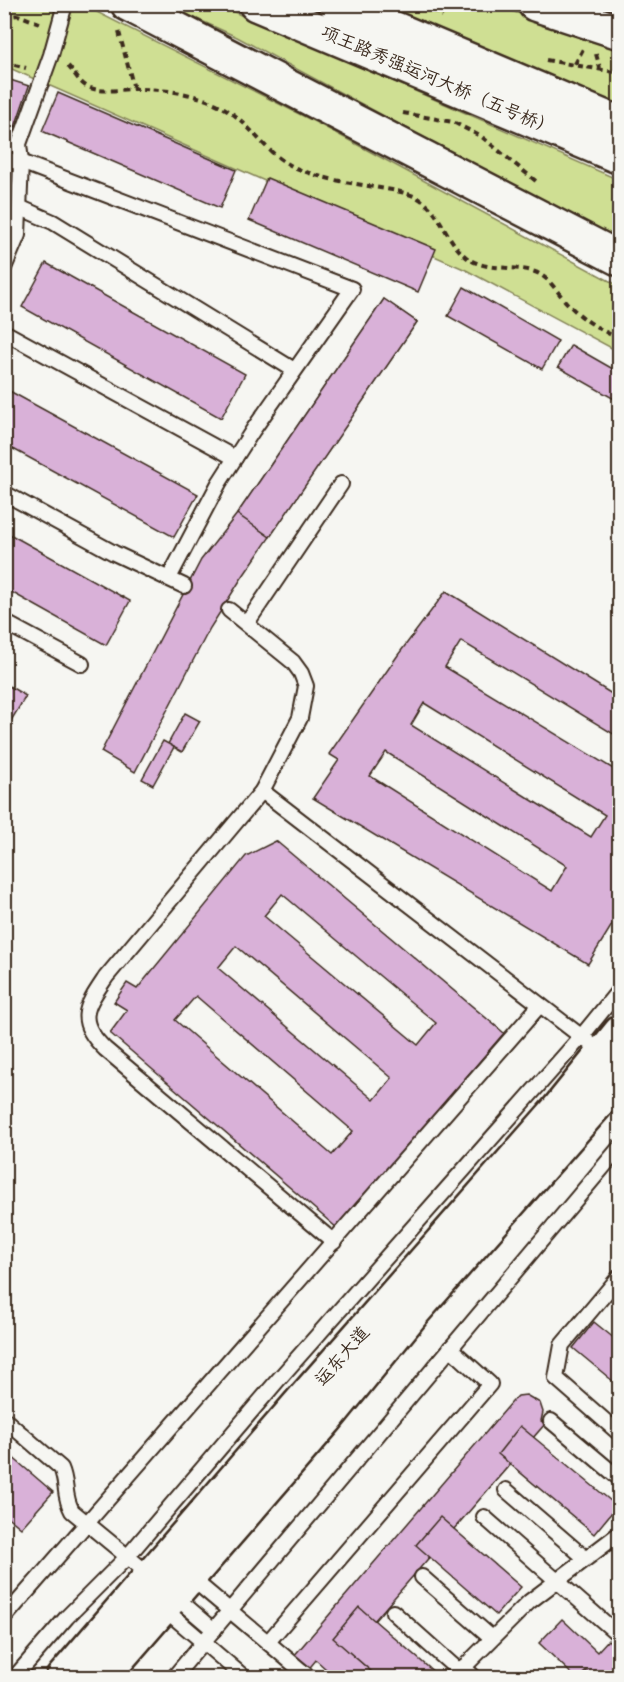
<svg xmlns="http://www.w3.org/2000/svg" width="624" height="1682" font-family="'Shantell Sans','LXGW WenKai TC',sans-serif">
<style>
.green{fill:#cfdf93;stroke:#858458;stroke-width:1.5}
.building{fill:#d9b1d8;stroke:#3b2a1e;stroke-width:1.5;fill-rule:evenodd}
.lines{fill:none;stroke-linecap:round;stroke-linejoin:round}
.service-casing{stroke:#3b2a1e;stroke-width:18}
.tertiary-casing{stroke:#3b2a1e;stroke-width:38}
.secondary-casing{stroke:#3b2a1e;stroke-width:38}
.primary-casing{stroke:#3b2a1e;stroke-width:38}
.path{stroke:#3b2a1e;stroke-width:4;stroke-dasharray:6 4.5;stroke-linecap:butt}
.service{stroke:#f6f6f2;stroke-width:14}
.tertiary{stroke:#f6f6f2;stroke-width:33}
.secondary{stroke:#f6f6f2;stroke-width:33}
.primary{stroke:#f6f6f2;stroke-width:33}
.labels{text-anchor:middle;stroke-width:4.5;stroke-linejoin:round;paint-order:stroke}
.street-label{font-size:18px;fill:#3b2a1e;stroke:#f6f6f2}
</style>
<rect width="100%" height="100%" fill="#f6f6f2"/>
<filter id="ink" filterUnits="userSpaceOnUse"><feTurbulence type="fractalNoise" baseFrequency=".0167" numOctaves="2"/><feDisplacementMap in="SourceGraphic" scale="12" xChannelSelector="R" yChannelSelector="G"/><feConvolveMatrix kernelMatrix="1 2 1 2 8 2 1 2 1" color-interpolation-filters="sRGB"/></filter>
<g filter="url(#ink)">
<g class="green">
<polygon points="5,5 83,5 319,124 619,286 619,352 466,270 5,66"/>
<polygon points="166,5 218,5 619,180 619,242 237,37"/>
<polygon points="377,5 493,5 619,46 619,105"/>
</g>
<g class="building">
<polygon points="4,78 29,86 15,127 4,123"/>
<polygon points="58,93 236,170 220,208 42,131"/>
<polygon points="267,178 436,249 418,292 249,220"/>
<polygon points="46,263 245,374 221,418 22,307"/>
<polygon points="464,287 558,341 542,369 448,316"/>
<polygon points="384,299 417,322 241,579 210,628 135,772 101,752 201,560 237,514"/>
<polygon points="384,299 417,322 270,537 237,514"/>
<polygon points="571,345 620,373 620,393 616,400 558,367"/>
<polygon points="4,388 198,494 174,537 4,444"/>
<polygon points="4,531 130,601 106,645 4,588"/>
<path d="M 446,591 L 620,699 L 620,738 L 461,641 L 445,667 L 620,773 L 620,912 L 588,964 L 313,798 L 339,760 L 329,754 L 398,655 ZM 424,703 L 605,815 L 591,837 L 411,725 ZM 386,752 L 567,866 L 552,891 L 370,776 Z"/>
<polygon points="4,683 26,696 4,732"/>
<polygon points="185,713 200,721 182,752 168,744"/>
<polygon points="163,741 174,747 153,785 142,779"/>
<path d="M 276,841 L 504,1033 L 337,1228 L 110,1033 L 127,1010 L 114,1002 L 127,983 L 137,989 L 246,856 ZM 282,894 L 436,1023 L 418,1045 L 264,916 ZM 236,946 L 392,1078 L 374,1100 L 218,968 ZM 196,996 L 353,1131 L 332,1155 L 175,1020 Z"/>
<polygon points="594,1322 620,1343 620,1387 573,1348"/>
<polygon points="526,1395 540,1403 543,1412 541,1421 545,1424 348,1651 379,1678 336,1678 316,1660 307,1671 293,1657 512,1402 518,1396"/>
<polygon points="520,1426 617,1506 594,1534 498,1454"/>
<polygon points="4,1450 53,1492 21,1528 4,1514"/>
<polygon points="440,1517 521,1587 496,1615 416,1545"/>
<polygon points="359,1607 436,1674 434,1678 379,1678 333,1638"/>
<polygon points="562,1619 597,1652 608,1640 620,1651 620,1678 593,1678 586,1671 579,1678 576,1678 539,1643"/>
</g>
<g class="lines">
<defs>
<g id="service">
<polyline points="4,160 21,162 352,289 253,430 219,483 169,578"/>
<polyline points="21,208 53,222 294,370"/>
<polyline points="4,268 18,235 21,162 19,144 51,55 65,4"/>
<polyline points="4,332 235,458"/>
<polyline points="4,493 114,553 184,586"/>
<path d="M 229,610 L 293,662 L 301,673 L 306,686 L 300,718 L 262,791 L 106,977 C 86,1007 75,1020 105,1049 L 334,1242"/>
<polyline points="4,622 82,664"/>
<polyline points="247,623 341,484"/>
<polyline points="262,791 604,1054"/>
<polyline points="620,1276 562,1345 556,1378 620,1434"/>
<path d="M 4,1419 L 61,1468 C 68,1484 63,1495 72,1511 L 151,1576"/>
<polyline points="551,1421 620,1479"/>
<polyline points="506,1490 585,1558"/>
<polyline points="484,1517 620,1636"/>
<polyline points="190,1577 310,1678"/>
<polyline points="422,1577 492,1638"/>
<polyline points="172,1594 214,1630"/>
<polyline points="162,1607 245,1678"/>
<polyline points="393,1612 459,1671"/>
<polyline points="4,1618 540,1005"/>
<polyline points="268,1642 490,1384 450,1348"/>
<polyline points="463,1667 475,1678"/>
<polyline points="14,1678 67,1617 127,1557 278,1380 581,1037 620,989"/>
<polyline points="173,1678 620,1147"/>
<polyline points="453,1678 529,1602 620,1533"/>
</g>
<g id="tertiary">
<polyline points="128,4 620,259"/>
<polyline points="535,4 620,32"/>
</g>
<g id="secondary">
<polyline points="63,1678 303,1400 557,1111 620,1033"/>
<polyline points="101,1678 326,1419 413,1312 620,1077"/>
</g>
<g id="primary">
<polyline points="256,4 620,157"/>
<polyline points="336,4 620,124"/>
</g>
</defs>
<use href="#service" class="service-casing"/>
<use href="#tertiary" class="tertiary-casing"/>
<use href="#secondary" class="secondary-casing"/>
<use href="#primary" class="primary-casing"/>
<g class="path">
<polyline points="425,4 443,16"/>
<polyline points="4,17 18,15 42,24"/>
<polyline points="119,32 134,89"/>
<polyline points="596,54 600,68"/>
<polyline points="546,60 620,73"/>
<polyline points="4,62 26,68"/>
<polyline points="575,64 583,49"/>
<path d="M 68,66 C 74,72 78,81 86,86 C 100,94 120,89 135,89 C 164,89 198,93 224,108 C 253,125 263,153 296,168 C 323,180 353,183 380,188 C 392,190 405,192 416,197 C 440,209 445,239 465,256 C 485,273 512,264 535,272 C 549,277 557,292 567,303 C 582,319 600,330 620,339"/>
<polyline points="403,113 453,122 482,137 537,182"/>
</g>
<use href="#service" class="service"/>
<use href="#tertiary" class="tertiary"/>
<use href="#secondary" class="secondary"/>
<use href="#primary" class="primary"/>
</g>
</g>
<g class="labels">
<g class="street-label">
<text transform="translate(438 80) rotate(23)" y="6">项王路秀强运河大桥（五号桥）</text>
<text transform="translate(342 1356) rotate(-49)" y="6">运东大道</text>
</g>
</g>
<rect width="624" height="1682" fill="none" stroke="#f6f6f2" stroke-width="24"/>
<rect x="12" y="12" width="600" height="1658" fill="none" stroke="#3b2a1e" stroke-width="2" filter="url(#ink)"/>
</svg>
